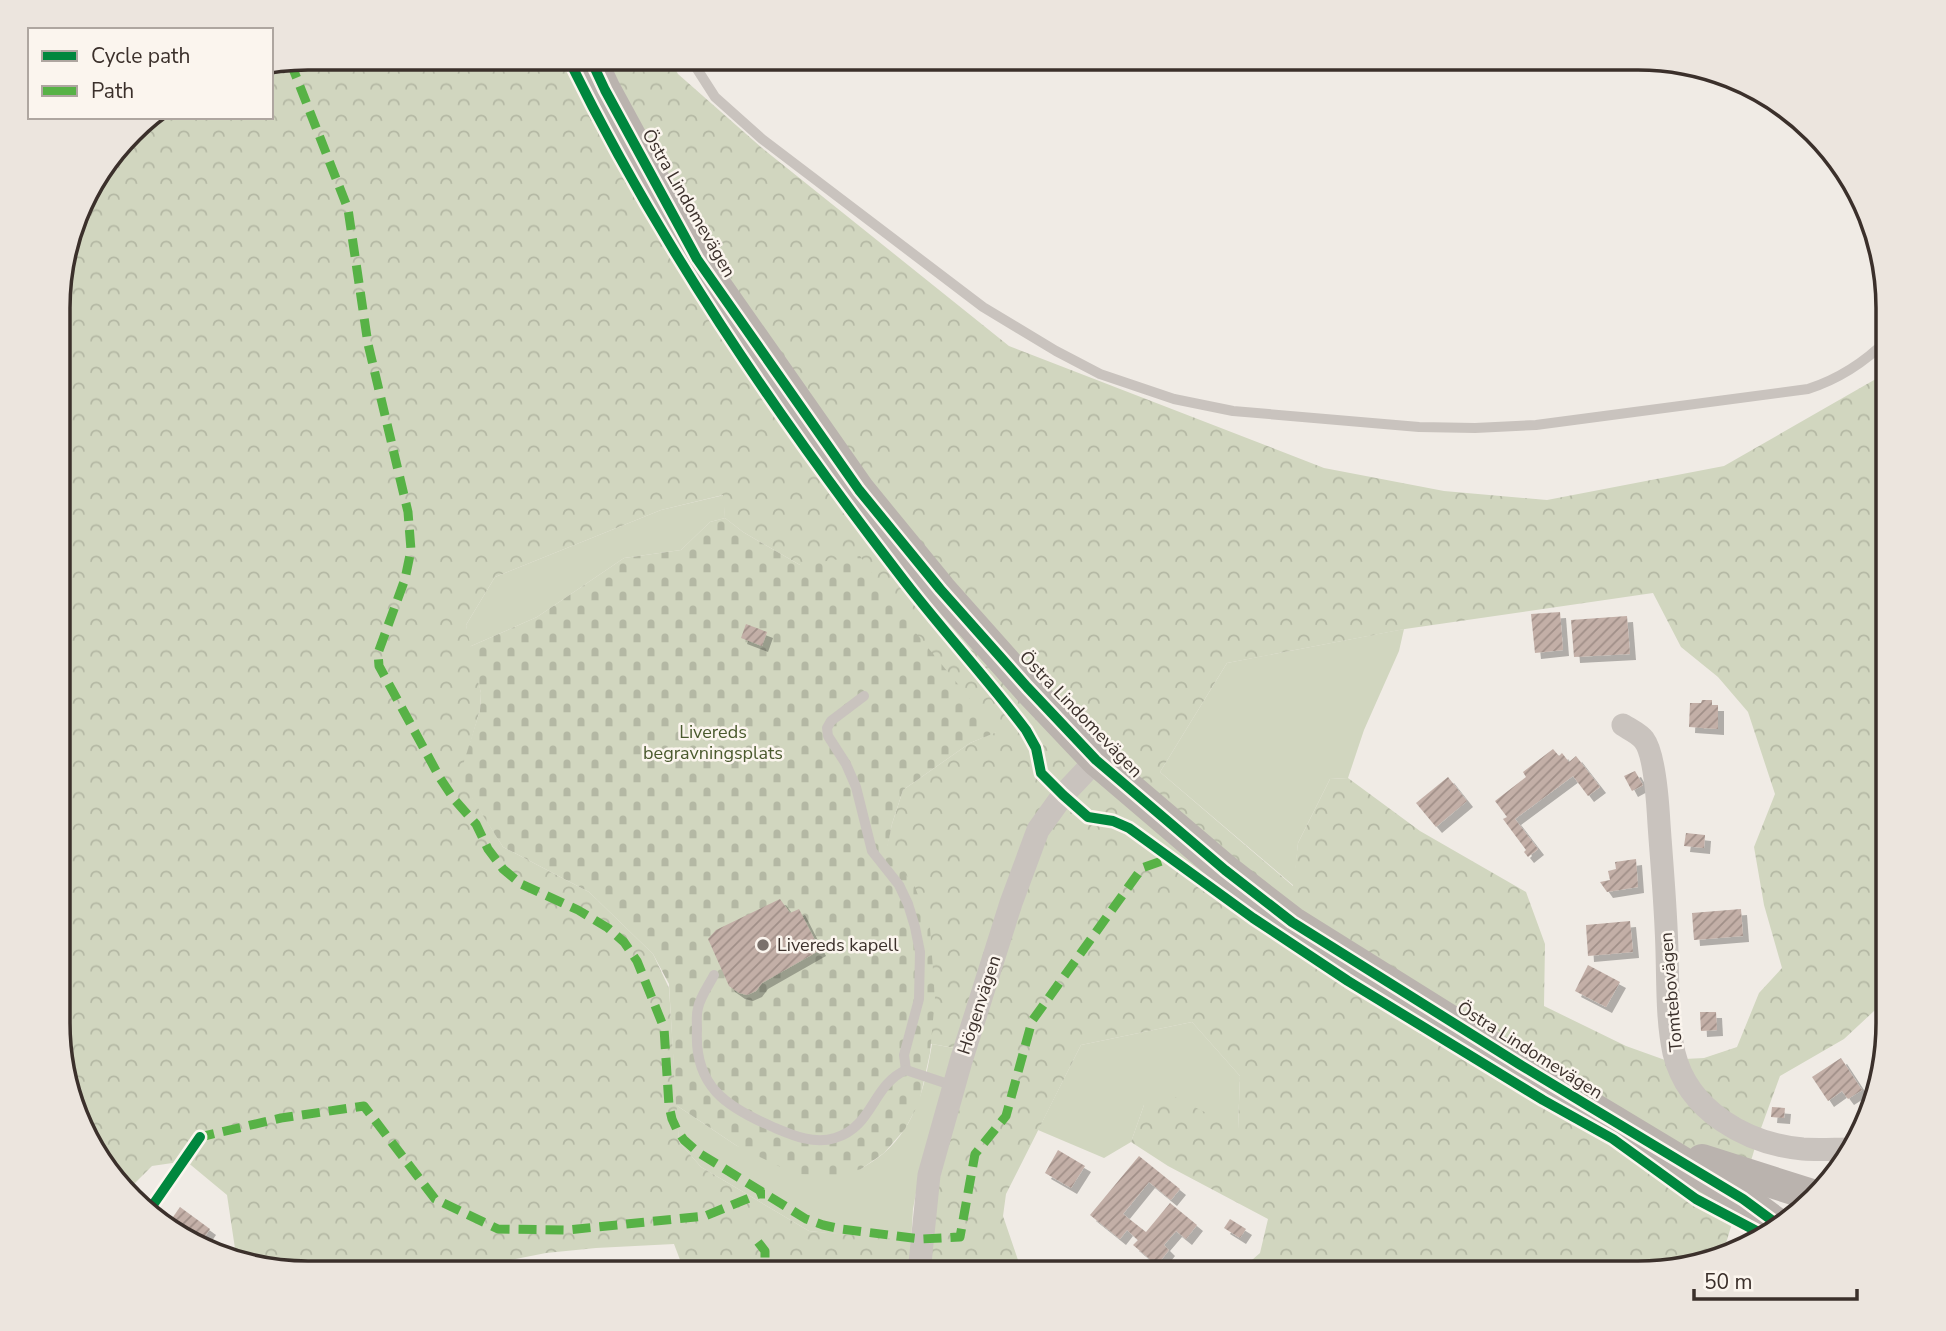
<svg xmlns="http://www.w3.org/2000/svg" width="1946" height="1331" font-family="'Nunito Sans',sans-serif">
<style>
.green{fill:#d1d6bf}
.forest{fill:url(#forest-crowns);fill-rule:evenodd}
.cemetery{fill:url(#cemetery-stones)}
.building{fill:url(#building-hatch);filter:url(#shadow)}
.lines{fill:none;stroke-linecap:round;stroke-linejoin:round}
.lane{stroke:#c9c3be;stroke-width:10}
.street{stroke:#c9c3be;stroke-width:23}
.secondary{stroke:#bab3ae;stroke-width:32}
.quiet{stroke:#57b246;stroke-width:9;stroke-dasharray:18 9;stroke-linecap:butt}
.cycleway-casing{stroke:#fbf5ee;stroke-width:15}
.cycleway{stroke:#00873e;stroke-width:10}
.poi-dot{fill:#7a716c;stroke:#fbf5ee;stroke-width:2.5}
.labels{text-anchor:middle;stroke-width:5;stroke-linejoin:round;paint-order:stroke}
.street-label{font-size:18px;fill:#3b302b;stroke:#fbf5ee}
.park-label{font-size:18px;fill:#4a5a2e;stroke:#fbf5ee}
.poi-label{font-size:18px;fill:#3b302b;stroke:#fbf5ee;text-anchor:start}
.rim{fill:none;stroke:#3b302b;stroke-width:3.5}
</style>
<defs>
<pattern id="forest-crowns" width="20" height="18" patternUnits="userSpaceOnUse" patternTransform="scale(1.75)"><rect width="20" height="18" fill="#d1d6bf"/><path d="M2 6a3 3 0 1 1 6 0M12 15a3 3 0 1 1 6 0" fill="none" stroke="#b4b8a4"/></pattern>
<pattern id="cemetery-stones" width="16" height="16" patternUnits="userSpaceOnUse" patternTransform="scale(1.75)"><rect width="16" height="16" fill="#d1d6bf"/><path d="M2 7V4a2 2 0 0 1 4 0v3zM10 15v-3a2 2 0 0 1 4 0v3z" fill="#b4b8a4"/></pattern>
<pattern id="building-hatch" width="6" height="6" patternUnits="userSpaceOnUse" patternTransform="scale(1.75)"><rect width="6" height="6" fill="#c3afa7"/><path d="M-1 1l2-2M0 6l6-6M5 7l2-2" fill="none" stroke="#a08f88"/></pattern>
<filter id="shadow"><feDropShadow dx="6" dy="6" stdDeviation="0" flood-color="#0004"/></filter>
</defs>
<rect width="100%" height="100%" fill="#f0ebe5"/>
<g class="green">
<polygon points="724,495 725,518 710,522 681,550 624,558 537,617 469,647 466,625 495,577 661,510"/>
<polygon points="1404,629 1399,651 1364,730 1348,778 1330,779 1298,843 1294,886 1160,772 1227,663"/>
<polygon points="1192,1022 1240,1076 1238,1130 1144,1105 1131,1142 1104,1158 1038,1130 1081,1045"/>
<path d="M 932,1044 L 959,1049 L 921,1166 L 913,1209 L 911,1242 L 809,1231 L 701,1167 L 679,1142 L 676,1105 L 737,1146 L 861,1169 C 868,1164 877,1159 884,1153 C 917,1124 925,1085 932,1044 Z"/>
</g>
<path class="forest" d="M 308,58 L 669,58 L 678,74 L 762,148 L 1009,346 L 1324,468 L 1444,491 L 1547,500 L 1724,466 L 1888,372 L 1888,998 L 1844,1039 L 1780,1076 L 1760,1131 L 1723,1253 L 1638,1273 L 1237,1273 L 1260,1253 L 1268,1219 L 1168,1166 L 1131,1142 L 1144,1105 L 1169,1094 L 1238,1129 L 1240,1076 L 1192,1022 L 1081,1045 L 1006,1194 L 1003,1216 L 1019,1263 L 1011,1273 L 685,1273 L 674,1244 L 596,1248 L 546,1253 L 475,1267 L 407,1273 L 292,1273 L 237,1262 L 227,1195 L 186,1161 L 152,1166 L 128,1190 L 91,1148 L 60,1055 L 60,276 L 84,197 L 143,120 L 147,117 L 271,117 L 271,65 ZM 723,495 L 725,518 L 743,532 L 800,565 L 996,732 L 970,743 L 903,790 L 892,824 L 829,1104 L 893,1037 L 971,1051 L 931,1196 L 925,1242 L 809,1231 L 701,1167 L 679,1142 L 669,988 L 653,954 L 589,892 L 503,847 L 460,778 L 480,710 L 481,693 L 466,625 L 495,577 L 661,510 ZM 1653,593 L 1681,647 L 1718,677 L 1748,712 L 1775,794 L 1754,847 L 1764,905 L 1782,968 L 1759,993 L 1737,1047 L 1704,1058 L 1665,1060 L 1626,1046 L 1544,1006 L 1545,944 L 1526,892 L 1420,831 L 1348,778 L 1330,779 L 1298,843 L 1293,886 L 1160,772 L 1227,663 L 1405,629 Z"/>
<polygon class="cemetery" points="725,518 743,532 800,565 860,556 902,616 997,732 970,743 903,790 892,824 887,849 915,887 930,928 935,998 930,1053 919,1103 905,1129 884,1153 861,1169 837,1176 795,1174 737,1146 676,1105 669,984 653,954 589,892 503,847 459,778 480,710 481,693 469,647 537,617 624,558 681,550 710,522"/>
<g class="building">
<polygon points="1560,612 1563,650 1535,653 1531,614"/>
<polygon points="1627,616 1630,654 1574,657 1571,620"/>
<polygon points="746,624 767,632 762,646 741,638"/>
<polygon points="1702,700 1712,700 1712,705 1718,705 1718,729 1689,727 1690,703 1701,703"/>
<polygon points="1553,749 1559,756 1562,753 1569,762 1576,756 1600,787 1588,796 1573,776 1515,819 1538,849 1528,857 1524,852 1526,850 1503,819 1507,817 1495,801 1526,777 1523,772"/>
<polygon points="1635,771 1643,785 1632,791 1624,776"/>
<polygon points="1448,777 1467,801 1436,827 1416,803"/>
<polygon points="1686,833 1705,835 1704,848 1684,846"/>
<polygon points="1636,859 1638,887 1607,892 1600,882 1610,880 1608,871 1616,869 1615,862"/>
<polygon points="780,899 790,913 799,909 820,950 762,983 756,991 747,995 739,993 729,986 708,939 716,930"/>
<polygon points="1741,909 1743,936 1694,940 1692,913"/>
<polygon points="1630,921 1633,952 1588,956 1586,925"/>
<polygon points="1588,965 1620,982 1606,1007 1575,991"/>
<polygon points="1700,1012 1716,1012 1717,1030 1701,1031"/>
<polygon points="1841,1058 1862,1090 1848,1099 1842,1091 1828,1101 1812,1077"/>
<polygon points="1772,1107 1785,1108 1784,1118 1771,1117"/>
<polygon points="1058,1150 1085,1166 1071,1188 1045,1173"/>
<polygon points="1139,1156 1180,1189 1171,1200 1149,1182 1123,1214 1146,1232 1170,1203 1197,1225 1186,1239 1176,1231 1164,1245 1169,1250 1157,1265 1133,1245 1138,1240 1127,1230 1120,1239 1090,1215"/>
<polygon points="180,1207 210,1229 199,1245 166,1227"/>
<polygon points="1230,1219 1246,1229 1240,1238 1224,1228"/>
</g>
<g class="lines">
<g class="lane">
<path d="M 690,58 L 715,97 L 762,139 L 983,307 L 1056,351 L 1100,374 L 1174,399 L 1233,411 L 1419,427 L 1475,428 L 1536,425 L 1808,389 C 1839,379 1865,362 1888,339"/>
<polyline points="864,696 831,721 827,728 828,736 846,764 856,787 872,851 899,885 908,904 915,927 920,952 919,999 904,1055 906,1070"/>
<path d="M 714,975 C 709,985 700,997 698,1008 C 696,1015 697,1023 697,1030 C 694,1086 726,1107 773,1127 C 792,1135 814,1145 835,1138 C 873,1127 872,1085 906,1070 L 954,1086"/>
</g>
<g class="street">
<path d="M 1623,725 C 1629,729 1640,734 1644,740 C 1655,754 1658,806 1659,824 C 1662,867 1666,909 1667,952 C 1668,985 1667,1020 1674,1053 C 1688,1111 1747,1144 1803,1149 C 1818,1150 1835,1149 1851,1149"/>
<polyline points="919,1273 929,1175 961,1061 1011,903 1038,830 1063,795 1096,760"/>
</g>
<g class="secondary">
<polyline points="590,58 605,90 697,259 859,490 940,589 1027,687 1096,760 1225,870 1292,922 1519,1064 1743,1199 1777,1224"/>
<polyline points="1702,1160 1812,1195"/>
</g>
<g class="quiet">
<polyline points="290,61 348,209 368,344 408,512 411,550 405,579 378,653 379,666 440,778 454,799 476,824 488,849 503,869 521,884 578,910 608,928 624,942 637,961 664,1028 669,1106 672,1119 677,1130 684,1140 699,1153 806,1219 823,1225 841,1229 921,1239 960,1237 975,1154 1006,1116 1032,1021 1142,868 1170,858"/>
<polyline points="198,1140 200,1137 281,1118 364,1106 435,1199 498,1229 567,1230 705,1216 759,1194 765,1194"/>
<polyline points="758,1242 765,1251 765,1273"/>
</g>
<defs>
<g id="cycleway">
<path d="M 568,58 C 658,242 774,412 899,574 C 940,628 986,677 1026,730 L 1036,748 L 1041,773 L 1063,795 L 1088,817 L 1113,821 L 1129,828 L 1253,918 L 1348,981 L 1543,1100 L 1613,1139 L 1696,1199 L 1764,1235"/>
<polyline points="590,58 605,90 697,259 859,490 940,589 1027,687 1096,760 1225,870 1292,922 1519,1064 1743,1199 1777,1224"/>
<polyline points="148,1212 200,1137"/>
</g>
</defs>
<use href="#cycleway" class="cycleway-casing"/>
<use href="#cycleway" class="cycleway"/>
</g>
<circle class="poi-dot" cx="763" cy="945" r="7"/>
<g class="labels">
<g class="street-label">
<text transform="translate(689 203) rotate(60)" y="6">Östra Lindomevägen</text>
<text transform="translate(1081 714) rotate(46)" y="6">Östra Lindomevägen</text>
<text transform="translate(1671 992) rotate(-95)" y="6">Tomtebovägen</text>
<text transform="translate(979 1005) rotate(-72)" y="6">Högenvägen</text>
<text transform="translate(1530 1050) rotate(32)" y="6">Östra Lindomevägen</text>
</g>
<g class="park-label">
<text x="713" y="738">Livereds<tspan x="713" dy="21">begravningsplats</tspan></text>
</g>
<g class="poi-label">
<text x="777" y="951">Livereds kapell</text>
</g>
</g>
<path d="M0 0H1946V1331H0ZM308 70H1638A238 238 0 0 1 1876 308V1023A238 238 0 0 1 1638 1261H308A238 238 0 0 1 70 1023V308A238 238 0 0 1 308 70Z" fill="#ece5de" fill-rule="evenodd"/>
<path class="rim" d="M308 70H1638A238 238 0 0 1 1876 308V1023A238 238 0 0 1 1638 1261H308A238 238 0 0 1 70 1023V308A238 238 0 0 1 308 70Z"/>
<rect x="28" y="28" width="245" height="91" fill="#fbf5ee" stroke="#aea6a0" stroke-width="2"/>
<rect x="42" y="51" width="35" height="10" fill="#00873e" stroke="#aea6a0" stroke-width="2"/>
<text x="91" y="63" font-size="21" fill="#3b302b">Cycle path</text>
<rect x="42" y="86" width="35" height="10" fill="#57b246" stroke="#aea6a0" stroke-width="2"/>
<text x="91" y="98" font-size="21" fill="#3b302b">Path</text>
<path d="M1694 1289v10h163v-10" fill="none" stroke="#3b302b" stroke-width="3.5"/>
<text x="1704" y="1289" font-size="21" fill="#3b302b" stroke="#fbf5ee" stroke-width="5" paint-order="stroke">50 m</text>
</svg>
